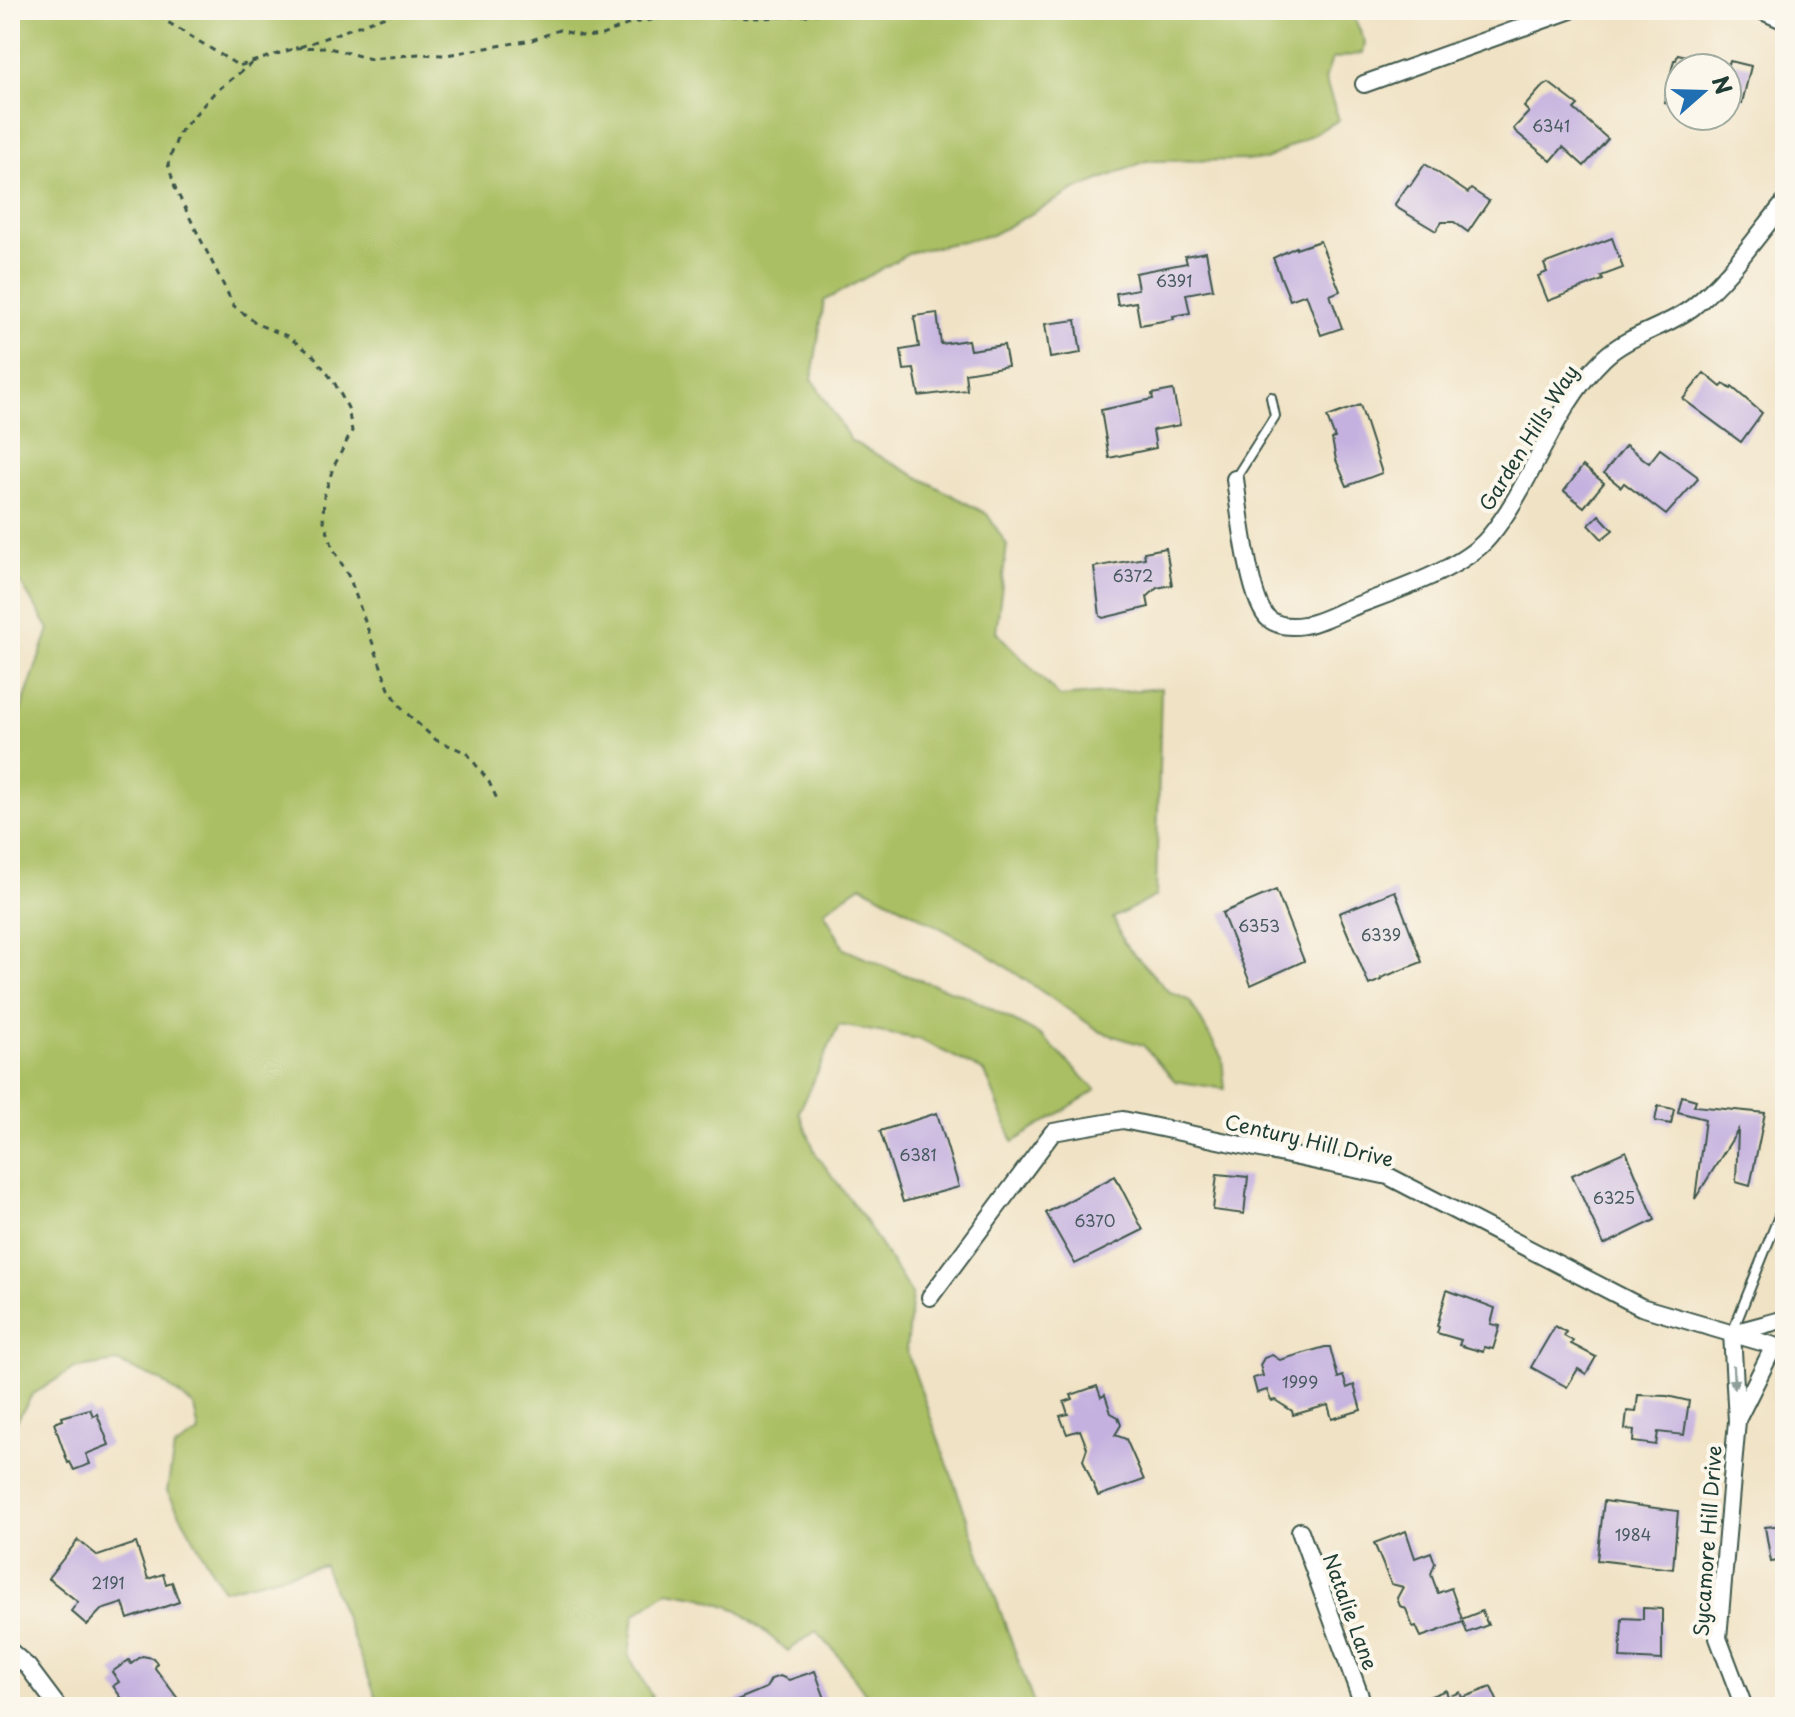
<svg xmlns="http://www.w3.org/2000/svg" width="1795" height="1717" font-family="'Playpen Sans',sans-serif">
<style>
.green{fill:#aabf63;stroke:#647e4c;stroke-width:2}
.building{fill:#c5b1df}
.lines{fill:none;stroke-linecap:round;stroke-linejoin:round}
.service-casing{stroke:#3e564a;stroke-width:12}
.minor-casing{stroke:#3e564a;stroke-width:20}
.path{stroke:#3e564a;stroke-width:3;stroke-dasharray:6 6;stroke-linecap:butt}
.service{stroke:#fff;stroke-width:8}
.minor{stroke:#fff;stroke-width:16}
.oneway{fill:#8f9e9a}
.labels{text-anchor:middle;stroke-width:8;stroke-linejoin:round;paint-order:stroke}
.number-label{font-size:16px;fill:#485a5f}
.street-label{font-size:20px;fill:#1f3d34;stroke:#fbf7ec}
</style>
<rect width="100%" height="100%" fill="#fbf7ec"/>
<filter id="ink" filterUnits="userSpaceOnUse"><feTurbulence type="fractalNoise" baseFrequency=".0125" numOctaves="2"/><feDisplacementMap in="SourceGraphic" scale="16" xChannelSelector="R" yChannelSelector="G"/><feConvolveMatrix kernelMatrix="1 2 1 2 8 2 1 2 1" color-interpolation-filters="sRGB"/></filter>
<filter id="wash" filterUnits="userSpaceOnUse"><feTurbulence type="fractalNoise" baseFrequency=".006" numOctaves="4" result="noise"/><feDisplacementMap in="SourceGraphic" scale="32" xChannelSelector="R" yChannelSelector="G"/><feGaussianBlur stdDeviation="1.8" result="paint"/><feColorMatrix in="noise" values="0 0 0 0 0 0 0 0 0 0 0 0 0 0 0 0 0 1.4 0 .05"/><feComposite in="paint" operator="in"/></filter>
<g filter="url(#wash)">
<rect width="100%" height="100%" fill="#f0e2c4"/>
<polygon class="green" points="10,10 1351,10 1365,42 1363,53 1332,59 1325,79 1339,120 1265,160 1146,161 1075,190 992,235 912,252 824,301 812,379 851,441 987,514 1007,545 996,632 1060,697 1161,688 1156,896 1113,918 1124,943 1168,991 1190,1001 1222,1058 1225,1089 1175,1081 1143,1045 1101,1032 980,949 861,885 824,911 844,949 897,972 967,996 1042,1036 1096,1090 1013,1142 985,1072 919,1039 839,1025 799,1112 816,1154 862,1216 912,1295 906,1349 1035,1707 875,1707 838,1655 816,1631 788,1651 738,1610 702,1597 668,1591 634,1615 629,1656 652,1697 638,1707 380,1707 324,1565 223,1590 167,1491 174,1448 199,1433 194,1406 161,1381 117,1362 73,1369 32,1395 10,1432 10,742 49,629 10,565"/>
<g id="blocks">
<g class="building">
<polygon points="1678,54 1715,63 1714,68 1679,68 1679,106 1664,102 1674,60 1676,60"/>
<polygon points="1730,61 1751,66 1742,103 1727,99 1727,65"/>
<polygon points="1549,83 1578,105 1574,109 1608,139 1584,166 1563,147 1551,161 1515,131 1514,128 1529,112 1524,107 1541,88"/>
<polygon points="1425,164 1468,193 1471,189 1489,201 1468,232 1454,222 1442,222 1436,231 1396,207 1395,204 1408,185 1410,186"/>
<polygon points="1612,238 1623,268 1601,276 1603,280 1548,301 1538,276 1547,272 1544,264"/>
<polygon points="1320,241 1340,291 1330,295 1342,328 1321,335 1306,294 1290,300 1273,258 1296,247 1296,249"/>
<polygon points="1206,252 1213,289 1186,294 1190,313 1173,316 1174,319 1140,325 1136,302 1118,305 1116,293 1138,289 1135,273 1187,263 1185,256"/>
<polygon points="937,313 941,344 968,340 970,350 1004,345 1008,366 965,373 967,390 919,396 914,369 904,370 901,350 919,347 914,316"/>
<polygon points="1076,320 1081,353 1050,358 1045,324"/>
<polygon points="1704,373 1721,387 1724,384 1731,389 1732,387 1762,413 1741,442 1683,399"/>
<polygon points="1173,390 1180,425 1153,430 1156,448 1109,458 1101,410 1153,399 1152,394"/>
<polygon points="1360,405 1382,473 1347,486 1336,460 1332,439 1335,438 1327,417"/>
<polygon points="1626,445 1649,463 1660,449 1697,476 1698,479 1666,515 1624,483 1621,487 1604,473"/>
<polygon points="1583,466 1604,483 1584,507 1564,491"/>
<polygon points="1599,515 1613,530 1602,539 1589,525"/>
<polygon points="1166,548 1172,585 1157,588 1147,597 1149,607 1103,618 1100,616 1094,567 1145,558 1144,552"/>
<polygon points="1276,890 1304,961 1251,985 1222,913"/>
<polygon points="1395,891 1422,962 1381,978 1381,980 1369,985 1339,913"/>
<polygon points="1682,1096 1696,1100 1694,1106 1765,1113 1750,1186 1736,1182 1738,1130 1695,1199 1705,1119 1678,1112"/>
<polygon points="1658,1106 1674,1109 1671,1124 1655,1121"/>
<polygon points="937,1113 959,1187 903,1202 880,1131"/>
<polygon points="1626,1151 1655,1220 1604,1245 1572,1175"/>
<polygon points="1217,1174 1248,1177 1244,1214 1213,1210"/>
<polygon points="1115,1176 1143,1230 1075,1264 1046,1213"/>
<polygon points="1447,1290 1495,1308 1491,1324 1500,1326 1493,1349 1484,1347 1483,1352 1459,1345 1461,1340 1437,1333 1439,1327 1437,1326"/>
<polygon points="1555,1326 1566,1332 1564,1336 1573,1341 1571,1344 1596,1357 1586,1374 1578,1369 1567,1387 1531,1367"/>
<polygon points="1325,1347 1330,1347 1338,1378 1343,1376 1347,1388 1354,1385 1361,1410 1332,1419 1328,1405 1293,1415 1292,1411 1275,1400 1271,1401 1267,1390 1257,1393 1253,1378 1263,1376 1260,1365 1264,1358 1272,1355 1280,1360"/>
<polygon points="1097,1386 1101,1397 1105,1395 1111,1413 1118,1417 1121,1425 1115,1435 1126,1439 1144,1480 1098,1496 1083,1460 1087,1448 1080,1430 1067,1434 1060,1416 1068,1414 1064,1402 1073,1399 1071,1395"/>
<polygon points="1638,1395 1667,1396 1689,1401 1684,1435 1658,1432 1656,1445 1633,1442 1634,1430 1625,1429 1627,1411 1636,1412"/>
<polygon points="90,1409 93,1416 97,1414 109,1445 86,1454 90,1464 74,1470 70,1462 68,1463 54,1423 63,1420 62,1417"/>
<polygon points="1604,1501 1678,1511 1673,1569 1597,1560"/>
<polygon points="1785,1525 1785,1560 1771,1562 1765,1527"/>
<polygon points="1406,1531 1415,1558 1431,1552 1435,1563 1431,1574 1438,1593 1451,1588 1462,1619 1482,1611 1488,1625 1467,1633 1463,1622 1421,1637 1416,1626 1413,1627 1406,1609 1400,1606 1397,1598 1403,1587 1391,1584 1374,1543"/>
<polygon points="78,1540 98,1556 136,1543 148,1579 163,1574 166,1584 172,1582 179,1602 128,1619 123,1603 101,1610 87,1625 71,1611 78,1602 48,1578"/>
<polygon points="1643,1608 1662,1609 1662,1660 1620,1658 1622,1618 1643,1619"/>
<polygon points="142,1656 153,1658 157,1663 155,1668 179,1700 170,1707 128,1707 113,1686 119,1682 112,1672 129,1660 131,1664"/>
<polygon points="815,1671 828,1707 720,1707 766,1688 771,1679 780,1676 789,1680"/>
<polygon points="1491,1687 1500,1707 1403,1707 1446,1690 1448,1697 1460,1692 1462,1698"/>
</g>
</g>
</g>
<g filter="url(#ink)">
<use href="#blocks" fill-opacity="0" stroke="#3e564a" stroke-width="2"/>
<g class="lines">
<defs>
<g id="service">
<polyline points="1235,479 1275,416 1271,397"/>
<polyline points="1732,1333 1785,1201"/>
</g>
<g id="minor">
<polyline points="1760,10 1785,21"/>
<polyline points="1364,84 1571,10"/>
<path d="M 1235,479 C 1239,507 1249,604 1269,619 C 1279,627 1292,627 1304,625 C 1319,623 1335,614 1350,608 C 1389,593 1462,570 1489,537 C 1534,483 1552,408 1604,358 C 1629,334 1666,328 1693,307 C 1729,278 1756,237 1785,202"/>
<polyline points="930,1297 1053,1132 1123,1120 1388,1176 1641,1307 1785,1349"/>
<polyline points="1732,1333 1737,1421 1718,1638 1744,1707"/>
<polyline points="1733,1333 1785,1319"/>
<polyline points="1737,1420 1774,1346"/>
<polyline points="1300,1531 1364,1707"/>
<polyline points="10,1651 28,1667 58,1707"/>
</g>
</defs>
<use href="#service" class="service-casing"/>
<use href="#minor" class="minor-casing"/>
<g class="path">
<polyline points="148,10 239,66 293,49"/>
<polyline points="300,47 402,10"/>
<polyline points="295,48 325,47 371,59 419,54 446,55 532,40 559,30 586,37 602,35 632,23 678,16 764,18 809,15 843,10"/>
<polyline points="252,63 214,93 179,133 168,164 175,188 234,306 259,325 287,336 314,356 334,382 348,408 352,431 333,468 324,496 323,518 333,548 350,579 389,689 403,710 436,740 467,753 489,782 497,799"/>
</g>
<use href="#service" class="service"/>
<use href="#minor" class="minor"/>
</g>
<defs><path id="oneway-solid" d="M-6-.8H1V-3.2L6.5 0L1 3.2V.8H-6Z" transform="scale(2)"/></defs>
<use class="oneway" href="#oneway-solid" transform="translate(1734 1377) rotate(87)"/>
</g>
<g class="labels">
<g class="number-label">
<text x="1551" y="132">6341</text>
<text x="1174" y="287">6391</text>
<text x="1133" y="582">6372</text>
<text x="1259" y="932">6353</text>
<text x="1381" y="941">6339</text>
<text x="918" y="1161">6381</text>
<text x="1614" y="1204">6325</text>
<text x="1095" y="1227">6370</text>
<text x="1300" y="1388">1999</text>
<text x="1633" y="1541">1984</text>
<text x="108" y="1589">2191</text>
</g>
<g class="street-label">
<text transform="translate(1529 438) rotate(-58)" y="7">Garden Hills Way</text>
<text transform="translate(1309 1141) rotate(13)" y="7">Century Hill Drive</text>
<text transform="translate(1708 1541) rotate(-86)" y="7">Sycamore Hill Drive</text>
<text transform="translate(1350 1612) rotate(70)" y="7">Natalie Lane</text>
</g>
</g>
<rect width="1795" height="1717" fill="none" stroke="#fbf7ec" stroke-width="40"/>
<g transform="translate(1703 92) rotate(70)"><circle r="38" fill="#fbf7ec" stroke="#a3ada2" stroke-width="2"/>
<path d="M0-6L14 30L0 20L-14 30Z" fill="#1f6fb2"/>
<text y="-12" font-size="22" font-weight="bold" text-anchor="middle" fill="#1f3d34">N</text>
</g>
</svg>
